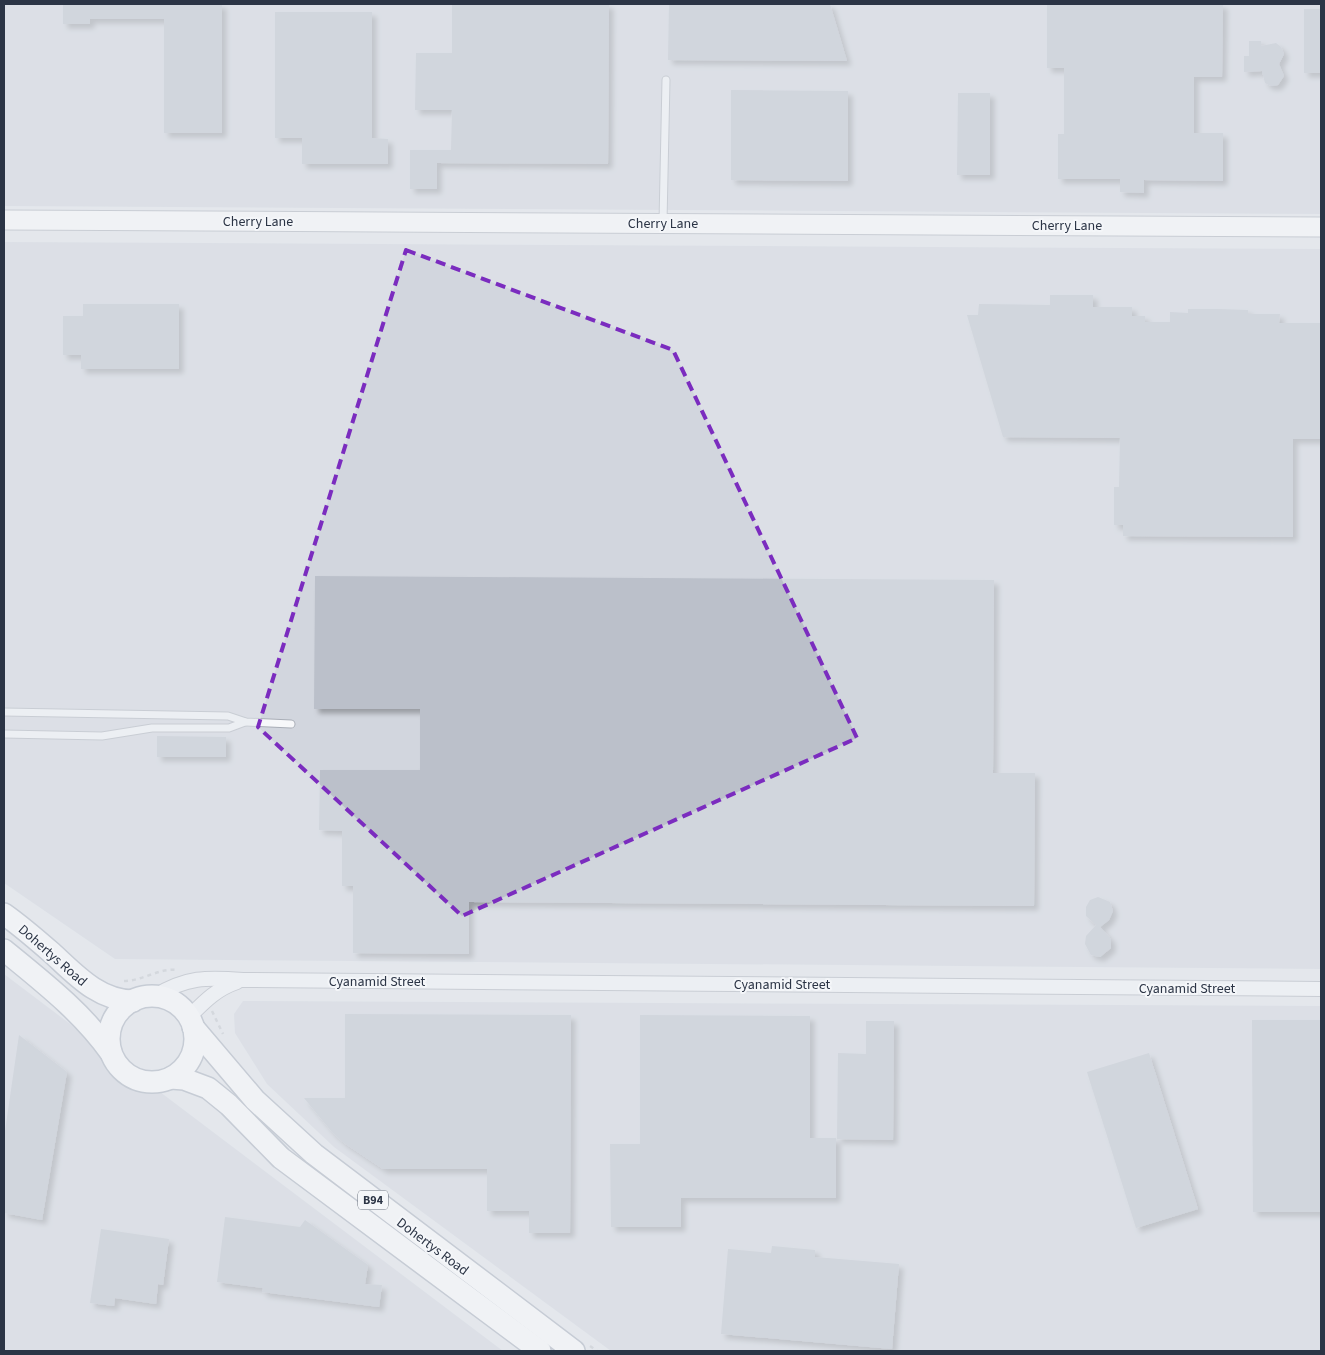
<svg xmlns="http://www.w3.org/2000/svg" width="1325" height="1355" font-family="'Source Sans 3',sans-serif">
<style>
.built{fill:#d2d6de}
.building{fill:#bbc0ca;filter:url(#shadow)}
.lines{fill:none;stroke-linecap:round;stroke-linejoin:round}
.lane-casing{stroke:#a9aeb7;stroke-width:9}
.street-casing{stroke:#a9aeb7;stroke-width:16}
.secondary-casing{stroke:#a9aeb7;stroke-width:21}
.primary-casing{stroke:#a3abb8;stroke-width:24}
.path{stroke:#c2c5cb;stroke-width:2.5;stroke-dasharray:4 4;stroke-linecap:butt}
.lane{stroke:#f7f8fa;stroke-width:7}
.street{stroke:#f7f8fa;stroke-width:14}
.secondary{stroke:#fff;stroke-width:19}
.primary{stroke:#fff;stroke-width:21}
.marked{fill:none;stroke:#7b2cbf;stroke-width:4;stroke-dasharray:10 6;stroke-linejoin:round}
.labels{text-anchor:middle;stroke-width:4;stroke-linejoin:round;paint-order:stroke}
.shield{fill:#f4f6f9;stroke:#676e7b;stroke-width:1}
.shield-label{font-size:12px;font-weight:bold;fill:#2b3445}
.street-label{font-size:14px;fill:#2b3445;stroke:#f4f6f9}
</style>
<defs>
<filter id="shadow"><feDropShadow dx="4.5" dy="4.5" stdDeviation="2.5" flood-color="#0004"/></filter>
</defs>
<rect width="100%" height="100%" fill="#e4e7ec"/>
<g class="built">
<polygon points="4,4 1321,4 1321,214 4,206"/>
<polygon points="4,242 1321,249 1321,969 115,959 4,883"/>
<polygon points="4,974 503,1351 4,1351"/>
<polygon points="243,1001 1321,1006 1321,1351 611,1351 334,1147 267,1084 235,1033 234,1014"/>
</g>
<g class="building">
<polygon points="63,4 222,4 222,133 164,133 164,19 90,19 90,24 63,24"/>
<polygon points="452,4 609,4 608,164 437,163 437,189 410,189 410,150 451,150 452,110 415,110 416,53 452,53"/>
<polygon points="669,4 830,4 847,61 668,60"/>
<polygon points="1047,4 1223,4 1222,77 1194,77 1194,133 1223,133 1223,181 1144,180 1144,193 1120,192 1120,179 1058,179 1058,134 1064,134 1064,68 1047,68"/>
<rect x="1304" y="9" width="17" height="64"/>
<polygon points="275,12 372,12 372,138 388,139 388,164 302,164 302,138 275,138"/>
<polygon points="1249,41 1261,41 1261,46 1276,43 1281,47 1284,54 1279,64 1284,76 1278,85 1271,86 1265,83 1262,71 1244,72 1244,56 1249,56"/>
<polygon points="731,90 848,91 848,181 731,180"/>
<polygon points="958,93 990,93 990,175 957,175"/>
<polygon points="1050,295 1093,295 1093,307 1132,307 1132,316 1145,316 1145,322 1170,322 1170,312 1188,313 1188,309 1218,309 1248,310 1248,314 1280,314 1279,323 1321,323 1321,439 1293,439 1293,537 1123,536 1123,525 1114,525 1114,487 1119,487 1120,438 1003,437 967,315 978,315 979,304 1050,305"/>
<polygon points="83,304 179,304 179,369 81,369 81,355 63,355 63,316 83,316"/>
<polygon points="315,576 994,580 993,773 1035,773 1034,906 469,902 469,954 353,953 353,886 342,886 342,831 319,830 320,770 420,770 420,709 314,709"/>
<polygon points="157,736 226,737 226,757 157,757"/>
<polygon points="1098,897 1110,902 1113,911 1109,920 1100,927 1111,939 1111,948 1100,957 1091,955 1085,944 1086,936 1096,925 1086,916 1086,907 1090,900"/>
<polygon points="345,1014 571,1015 570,1233 529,1233 529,1211 487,1211 487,1169 383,1169 344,1143 332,1132 304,1098 345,1098"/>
<polygon points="640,1015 810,1016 810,1138 836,1138 836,1198 681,1198 681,1227 611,1227 610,1144 640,1144"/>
<polygon points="1252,1020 1321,1020 1321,1212 1253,1212"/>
<polygon points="866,1021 894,1021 893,1140 837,1139 838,1053 866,1054"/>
<polygon points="19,1035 67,1072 42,1220 4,1213 4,1138"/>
<polygon points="1149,1053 1198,1209 1136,1228 1087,1072"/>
<polygon points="225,1217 300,1227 305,1220 368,1265 365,1284 382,1285 379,1307 262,1292 263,1288 217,1282"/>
<polygon points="101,1229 169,1239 163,1285 158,1284 156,1304 115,1298 114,1306 90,1303"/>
<polygon points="772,1246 815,1250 815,1257 899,1264 892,1349 721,1334 728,1249 771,1253"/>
</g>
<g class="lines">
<defs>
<g id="lane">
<polyline points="663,222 666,80"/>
<polyline points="4,712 228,716 246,722 291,724"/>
<polyline points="4,734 102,736 152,728 229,728 245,722"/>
</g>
<g id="street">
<path d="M 155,996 C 187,977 206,977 243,980 L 1321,989"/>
<path d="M 189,1017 C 204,1002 216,989 237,982"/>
</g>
<polyline id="secondary" points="4,220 1321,227"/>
<g id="primary">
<path d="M 4,914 C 21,926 36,939 52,953 C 76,975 98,1000 133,1001"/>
<path d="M 4,950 C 43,982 82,1012 111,1053"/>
<circle cx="152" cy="1039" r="43"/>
<polyline points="193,1027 255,1100 314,1154 574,1351"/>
<polyline points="171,1078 184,1079 208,1088 229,1105 281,1158 540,1351"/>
</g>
</defs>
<use href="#lane" class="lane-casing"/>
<use href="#street" class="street-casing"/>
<use href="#secondary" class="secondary-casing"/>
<use href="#primary" class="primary-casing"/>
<g class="path">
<path d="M 124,981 C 142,981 159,968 176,970"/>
<polyline points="212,1011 223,1034"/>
<polyline points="590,1346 597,1351"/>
</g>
<use href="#lane" class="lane"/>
<use href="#street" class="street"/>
<use href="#secondary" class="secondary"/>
<use href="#primary" class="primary"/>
</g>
<path d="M0 0H1325V1355H0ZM 406,250 L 673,350 L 857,738 L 462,916 L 258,727 Z" fill="#e4e7ec" fill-opacity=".55" fill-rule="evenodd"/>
<path class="marked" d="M 406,250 L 673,350 L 857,738 L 462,916 L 258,727 Z"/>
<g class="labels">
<rect class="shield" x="358" y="1190.5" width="30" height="19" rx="4"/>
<g class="shield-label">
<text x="373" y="1204">B94</text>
</g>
<g class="street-label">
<text x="258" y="226">Cherry Lane</text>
<text x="663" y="228">Cherry Lane</text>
<text x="1067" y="230">Cherry Lane</text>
<text transform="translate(53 955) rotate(41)" y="5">Dohertys Road</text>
<text x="377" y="986">Cyanamid Street</text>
<text x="782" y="989">Cyanamid Street</text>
<text x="1187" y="993">Cyanamid Street</text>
<text transform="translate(433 1246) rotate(37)" y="5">Dohertys Road</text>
</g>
</g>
<rect width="1325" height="1355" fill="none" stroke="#2b3445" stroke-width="10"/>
</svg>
